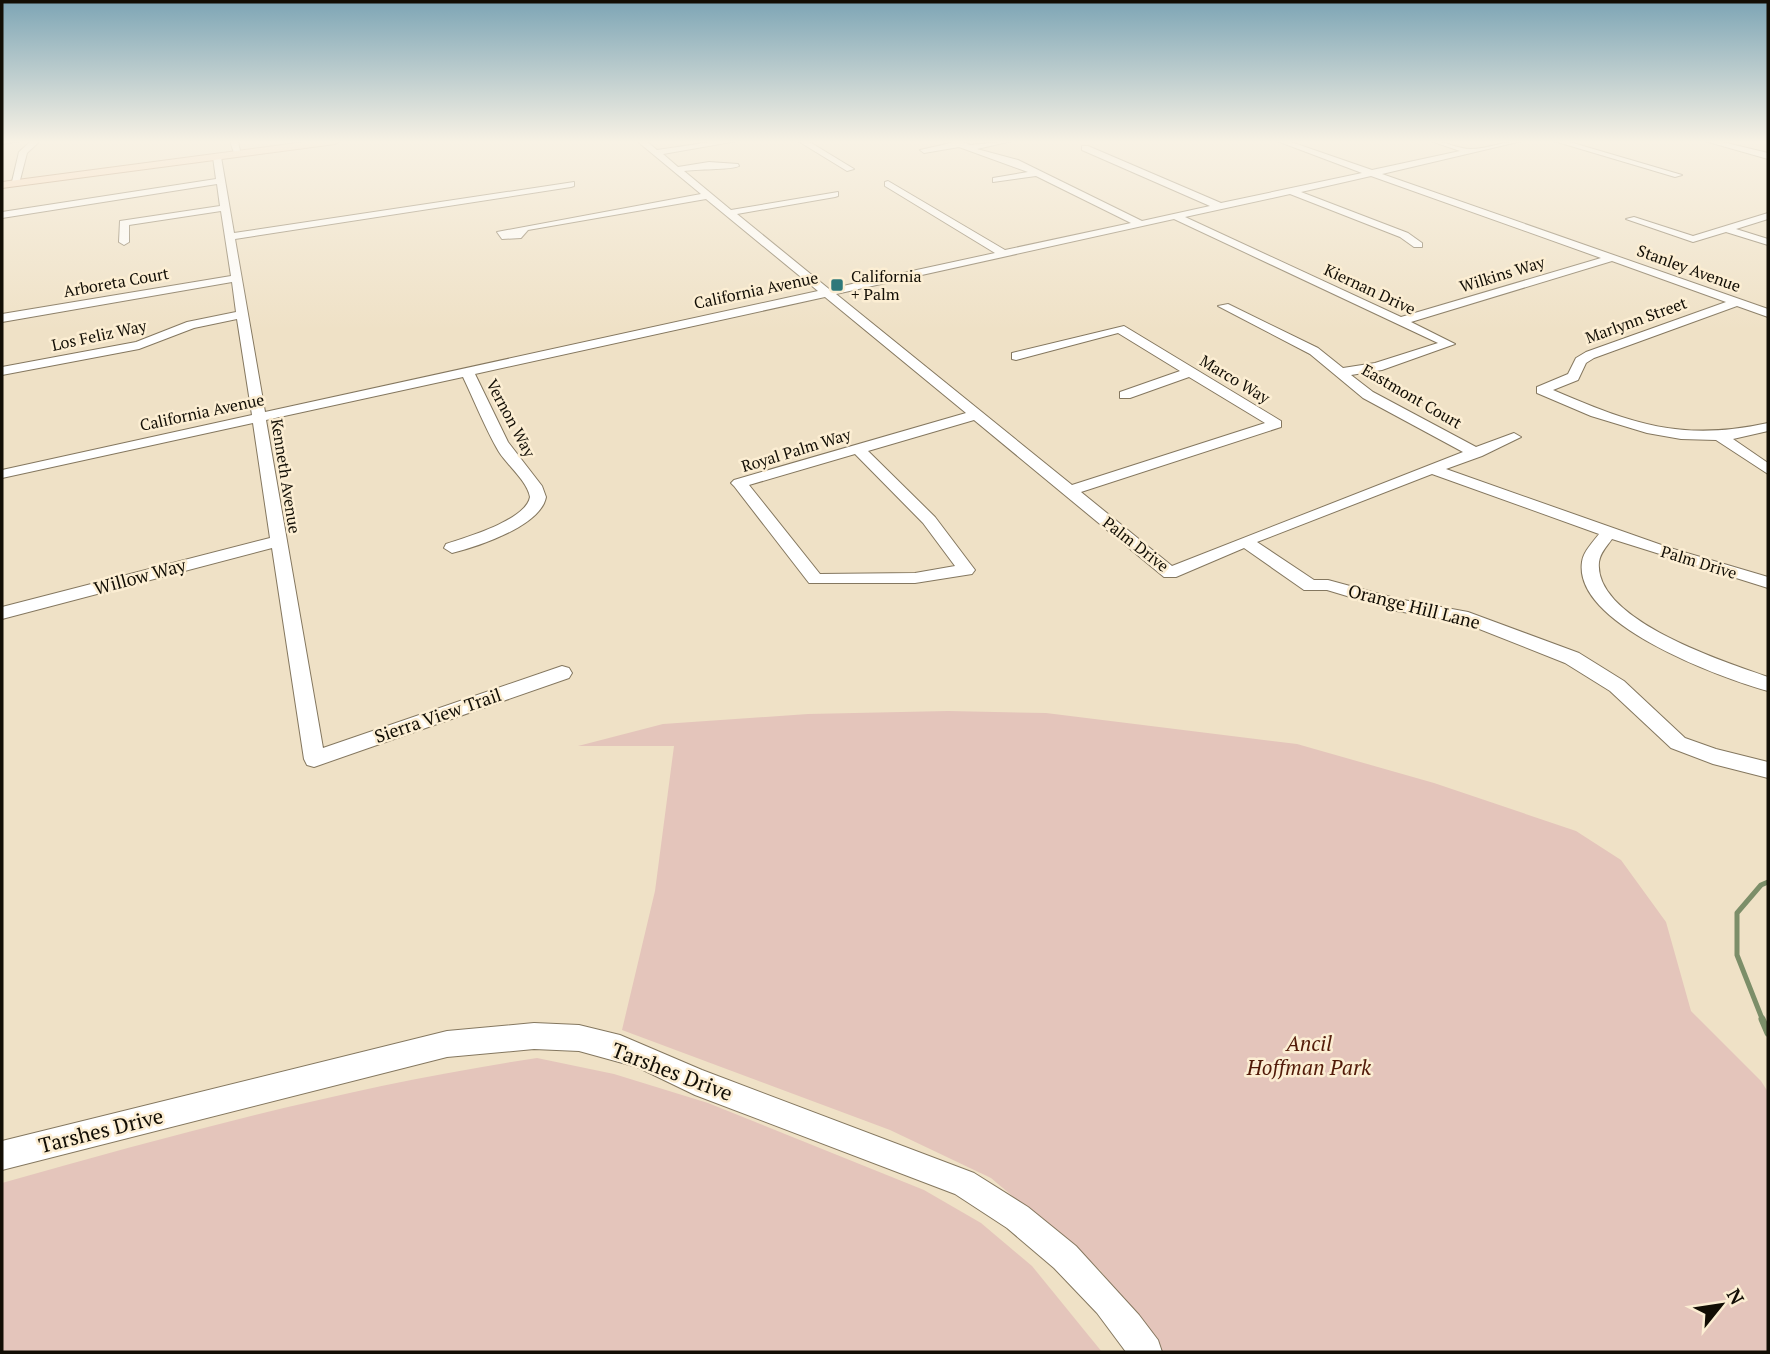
<svg xmlns="http://www.w3.org/2000/svg" width="1770" height="1354" font-family="'PT Serif',serif">
<style>
.green{fill:#e4c5bb}
.lines{fill:none;stroke-linecap:round;stroke-linejoin:round}
.stream-far1{stroke:#7c8e69;stroke-width:5}
.stream{stroke:#7c8e69;stroke-width:7}
.minor-casing{stroke:#84775f;stroke-width:2}
.major-casing{stroke:#a9815d;stroke-width:2}
.minor{fill:#fff;fill-rule:evenodd}
.major{fill:#fcd9bb;fill-rule:evenodd}
.poi-dot{fill:#2e787a;stroke:#fceed3;stroke-width:2.5}
.labels{text-anchor:middle;stroke-width:5;stroke-linejoin:round;paint-order:stroke}
.far-street-label{font-size:16px;fill:#120e05;stroke:#fceed3}
.far-poi-label{font-size:16px;fill:#120e05;stroke:#fceed3;text-anchor:start}
.street-label{font-size:18px;fill:#120e05;stroke:#fceed3}
.near-park-label{font-size:21px;font-style:italic;fill:#521a08;stroke:#fceed3}
.near-street-label{font-size:21px;fill:#120e05;stroke:#fceed3}
</style>
<rect width="100%" height="100%" fill="#efe1c6"/>
<g class="green">
<polygon points="948,711 1046,713 1297,744 1434,783 1576,831 1621,860 1666,922 1691,1011 1761,1081 1768,1092 1768,1352 1160,1352 1100,1270 991,1178 890,1130 622,1030 655,891 674,746 578,746 663,724 808,714"/>
<path d="M 537,1058 L 614,1074 L 708,1103 L 924,1190 L 981,1223 L 1032,1266 L 1102,1352 L 2,1352 L 2,1183 C 178,1133 356,1085 537,1058 Z"/>
</g>
<g class="lines">
<polyline class="stream-far1" points="1763,1021 1737,955 1737,913 1761,885 1768,882"/>
<polyline class="stream" points="1762,1019 1768,1033"/>
<defs>
<g id="minor">
<polygon points="2,141 20,141 2,144"/>
<polygon points="31,141 40,141 27,153 19,184 11,186 19,152"/>
<polygon points="230,141 238,141 241,156 235,156"/>
<path d="M 637,141 L 646,141 L 657,150 L 718,141 L 737,141 L 663,154 L 678,167 L 709,162 L 738,164 L 739,166 C 732,170 696,169 684,171 L 731,210 L 838,192 L 838,196 L 835,197 L 737,214 L 829,289 L 995,253 L 885,186 L 885,182 L 888,181 L 1005,250 L 1131,223 L 1036,176 L 993,182 L 993,178 L 1028,172 L 959,147 L 924,153 L 920,150 L 951,143 L 950,141 L 960,141 L 970,145 L 1012,141 L 977,149 L 1018,160 L 1142,221 L 1210,206 L 1082,150 L 1082,146 L 1088,146 L 1221,203 L 1362,173 L 1277,141 L 1288,141 L 1372,170 L 1460,151 L 1431,141 C 1445,141 1457,149 1471,149 C 1487,149 1505,141 1522,141 L 1382,174 L 1768,309 L 1768,317 L 1737,306 L 1594,358 L 1586,363 L 1578,380 L 1553,390 C 1632,424 1682,442 1768,423 L 1768,431 L 1733,439 L 1768,463 L 1768,474 L 1716,440 L 1681,439 L 1647,433 L 1591,416 L 1537,393 L 1537,387 L 1568,374 L 1576,358 L 1586,352 L 1726,302 L 1612,261 L 1411,322 L 1455,344 L 1382,370 L 1351,375 L 1373,392 L 1476,447 L 1514,433 L 1521,437 L 1482,456 L 1446,469 L 1670,548 L 1768,577 L 1768,588 L 1612,539 C 1607,546 1600,553 1599,562 C 1593,620 1725,662 1768,677 L 1768,691 C 1721,678 1573,624 1582,562 C 1583,552 1593,542 1599,534 L 1432,474 L 1257,542 L 1314,580 L 1328,580 L 1398,599 L 1468,612 L 1579,653 L 1624,681 L 1685,738 L 1716,749 L 1768,762 L 1768,778 L 1713,764 L 1671,748 L 1610,691 L 1565,663 L 1459,621 L 1397,611 L 1327,590 L 1304,590 L 1244,548 L 1176,577 L 1164,577 L 974,420 L 868,451 L 935,517 L 975,570 L 972,574 L 915,583 L 809,583 L 734,486 L 731,483 L 734,480 L 966,413 L 825,297 L 475,374 L 508,442 L 542,486 L 546,497 C 541,526 477,547 452,553 L 444,548 L 446,544 C 467,537 526,520 530,497 C 527,481 508,466 499,452 C 485,428 475,402 463,377 L 266,420 L 323,748 L 562,666 L 569,668 L 572,673 L 569,678 L 314,767 L 307,765 L 304,759 L 272,548 L 2,619 L 2,607 L 270,538 L 253,423 L 2,478 L 2,470 L 252,415 L 237,319 L 194,328 L 139,349 L 2,375 L 2,367 L 136,342 L 187,322 L 236,312 L 232,282 L 2,322 L 2,314 L 231,276 L 221,211 L 129,225 L 129,242 L 124,245 L 119,242 L 120,221 L 220,206 L 217,184 L 2,218 L 2,212 L 216,179 L 213,157 L 217,154 L 221,157 L 234,233 L 574,182 L 574,186 L 571,187 L 235,239 L 265,412 L 818,291 L 706,199 L 528,230 L 521,238 L 502,239 L 497,232 L 701,194 ZM 1371,176 L 1601,258 L 1401,317 L 1185,217 L 1290,194 L 1400,237 L 1414,247 L 1422,247 L 1422,243 L 1408,233 L 1301,192 ZM 1174,219 L 1438,343 L 1375,363 L 1343,368 L 1318,348 L 1228,304 L 1218,306 L 1310,354 L 1363,398 L 1463,452 L 1172,566 L 1081,492 L 1281,427 L 1281,421 L 1124,326 L 1012,353 L 1012,359 L 1016,360 L 1118,333 L 1180,371 L 1120,392 L 1120,398 L 1130,398 L 1189,377 L 1265,423 L 1072,485 L 836,294 ZM 855,454 L 923,523 L 955,566 L 915,573 L 820,574 L 749,485 Z"/>
<polygon points="798,141 808,141 854,169 847,171"/>
<polygon points="1554,141 1566,141 1682,175 1675,177"/>
<polygon points="1705,141 1718,141 1768,153 1768,159"/>
<polygon points="1768,213 1768,219 1736,229 1768,239 1768,245 1726,232 1693,242 1626,219 1634,217 1693,236"/>
<polygon points="534,1023 579,1025 620,1035 702,1070 974,1173 1028,1207 1076,1246 1139,1315 1158,1340 1162,1352 1126,1352 1097,1313 1054,1268 1007,1228 955,1194 695,1095 637,1067 579,1051 534,1049 447,1057 2,1170 2,1141 447,1031"/>
</g>
<polygon id="major" points="312,141 340,141 335,144 2,188 2,182"/>
</defs>
<use href="#minor" class="minor-casing"/>
<use href="#major" class="major-casing"/>
<use href="#minor" class="minor"/>
<use href="#major" class="major"/>
</g>
<linearGradient id="sky" x2="0" y2="1"><stop stop-color="#7da5b5"/><stop offset="0.43" stop-color="#f8f2e5"/><stop offset="1" stop-color="#f8f2e5" stop-opacity="0"/></linearGradient>
<rect width="1770" height="330" fill="url(#sky)"/>
<rect class="poi-dot" x="830" y="278" width="14" height="14" rx="3.5"/>
<g class="labels">
<g class="far-street-label">
<text transform="translate(1689 268) rotate(20)" y="6">Stanley Avenue</text>
<text transform="translate(1502 274) rotate(-17)" y="6">Wilkins Way</text>
<text transform="translate(116 282) rotate(-10)" y="6">Arboreta Court</text>
<text transform="translate(1370 289) rotate(25)" y="6">Kiernan Drive</text>
<text transform="translate(756 290) rotate(-12)" y="6">California Avenue</text>
<text transform="translate(1636 320) rotate(-20)" y="6">Marlynn Street</text>
<text transform="translate(99 335) rotate(-12)" y="6">Los Feliz Way</text>
<text transform="translate(1235 379) rotate(31)" y="6">Marco Way</text>
<text transform="translate(1412 396) rotate(30)" y="6">Eastmont Court</text>
<text transform="translate(202 412) rotate(-12)" y="6">California Avenue</text>
<text transform="translate(511 418) rotate(62)" y="6">Vernon Way</text>
<text transform="translate(796 450) rotate(-17)" y="6">Royal Palm Way</text>
<text transform="translate(286 476) rotate(81)" y="6">Kenneth Avenue</text>
<text transform="translate(1136 544) rotate(38)" y="6">Palm Drive</text>
<text transform="translate(1699 562) rotate(17)" y="6">Palm Drive</text>
</g>
<g class="far-poi-label">
<text x="851" y="282">California<tspan x="851" dy="18">+ Palm</tspan></text>
</g>
<g class="street-label">
<text transform="translate(140 577) rotate(-15)" y="6">Willow Way</text>
<text transform="translate(1414 607) rotate(14)" y="6">Orange Hill Lane</text>
<text transform="translate(438 716) rotate(-19)" y="6">Sierra View Trail</text>
</g>
<g class="near-park-label">
<text x="1309" y="1051">Ancil<tspan x="1309" dy="24">Hoffman Park</tspan></text>
</g>
<g class="near-street-label">
<text transform="translate(672 1072) rotate(21)" y="7">Tarshes Drive</text>
<text transform="translate(101 1131) rotate(-14)" y="7">Tarshes Drive</text>
</g>
</g>
<rect width="1770" height="1354" fill="none" stroke="#120e05" stroke-width="7"/>
<g transform="translate(1721 1305) rotate(60)" stroke="#fceed3" stroke-width="5" paint-order="stroke">
<path d="M0-5L12 26L0 18L-12 26Z" fill="#120e05"/>
<text y="-10" font-size="19" font-weight="bold" text-anchor="middle" fill="#120e05">N</text>
</g>
</svg>
